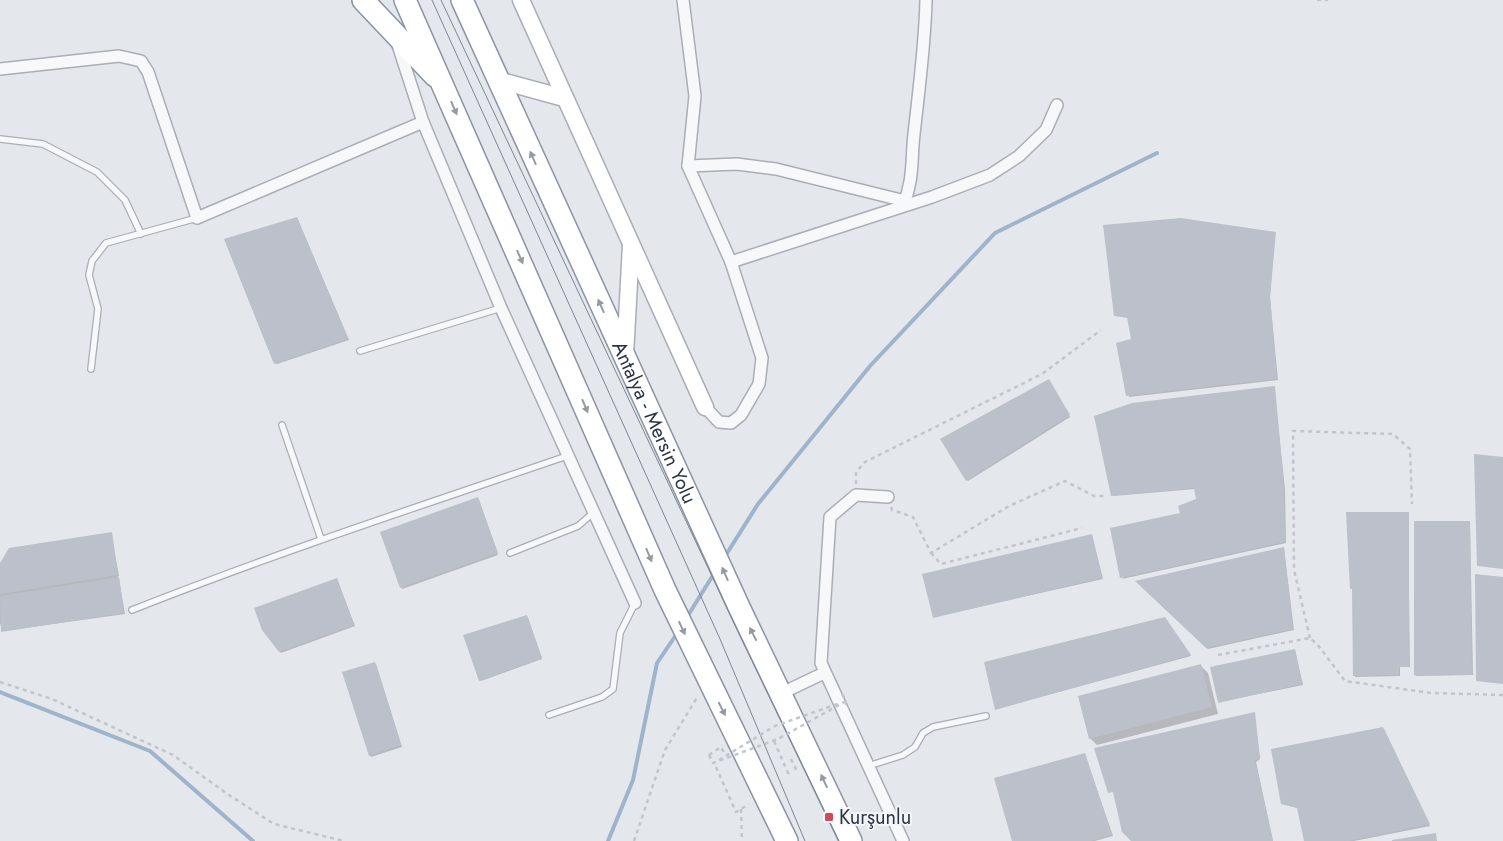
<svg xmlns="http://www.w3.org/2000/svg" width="1503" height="841" font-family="Jost,sans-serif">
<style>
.shadow{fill:#0003}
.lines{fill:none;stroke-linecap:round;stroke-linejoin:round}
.stream{stroke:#9fb4cc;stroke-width:4}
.building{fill:#bbc0ca}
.lane-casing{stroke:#a9aeb7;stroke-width:8}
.street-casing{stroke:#a9aeb7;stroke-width:14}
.secondary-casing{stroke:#a9aeb7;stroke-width:19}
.highway-casing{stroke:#8b94a3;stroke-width:24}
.path{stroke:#c2c5cb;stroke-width:2.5;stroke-dasharray:4 4;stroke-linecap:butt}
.lane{stroke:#f7f8fa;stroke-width:5.5}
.street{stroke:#f7f8fa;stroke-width:11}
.secondary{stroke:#fff;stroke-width:16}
.highway{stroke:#fff;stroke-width:21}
.tram{stroke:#7d8696;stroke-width:1}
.path-bridge{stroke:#c2c5cb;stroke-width:2.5;stroke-dasharray:4 4;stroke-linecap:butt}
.oneway{fill:#959aa2}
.poi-dot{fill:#d1495b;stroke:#f4f6f9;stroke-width:2}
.labels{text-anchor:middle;stroke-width:4;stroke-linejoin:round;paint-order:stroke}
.street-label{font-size:20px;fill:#2b3445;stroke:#f4f6f9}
.poi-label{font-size:20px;fill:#2b3445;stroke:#f4f6f9;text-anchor:start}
</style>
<rect width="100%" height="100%" fill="#e4e7ec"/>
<g class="shadow">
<polygon points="298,220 349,340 277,364 275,363"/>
<polygon points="1275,233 1270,298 1278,380 1129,397 1132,340 1128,318 1115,316"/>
<polygon points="1050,382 1070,417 968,481 967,480"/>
<polygon points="1274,387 1285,489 1286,543 1122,579 1181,514 1197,500 1195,489 1113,496"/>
<polygon points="479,500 498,555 402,589 382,533"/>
<polygon points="1408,513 1410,667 1400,667 1400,676 1355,677 1353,589"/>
<polygon points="1470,523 1473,675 1416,676 1415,675"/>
<polygon points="111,533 119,576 117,577 119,579 125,614 3,631 0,623 0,565"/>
<polygon points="1092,535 1103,579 934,617"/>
<polygon points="1284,549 1294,630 1208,649 1137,582"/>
<polygon points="337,579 355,626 281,653 263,629"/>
<polygon points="528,618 542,659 481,681 480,680"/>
<polygon points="1166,620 1191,656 996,709"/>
<polygon points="1295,650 1303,685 1219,702"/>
<polygon points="376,664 402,747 371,757 370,755"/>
<polygon points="1201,666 1208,673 1218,714 1097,745 1090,738"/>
<polygon points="1254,714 1260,759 1256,762 1273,841 1133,841 1114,792 1109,792"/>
<polygon points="1384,729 1430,826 1354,841 1305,841 1298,808 1282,804"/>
<polygon points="1085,755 1113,836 1095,841 1013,841"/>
</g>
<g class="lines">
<g class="stream">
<polyline points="724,558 758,504 870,366 995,233 1157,153"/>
<polyline points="687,617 715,572"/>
<polyline points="0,692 150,751 253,841"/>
<polyline points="608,841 633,780 657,663 678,632"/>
</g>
</g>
<g class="building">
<polygon points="297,217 348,339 274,364 224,239"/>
<polygon points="1181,218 1276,232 1270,296 1277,379 1126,396 1116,343 1131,339 1127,317 1114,316 1103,225"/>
<polygon points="1049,379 1070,415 966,481 940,439"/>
<polygon points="1275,386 1284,487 1285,542 1120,578 1110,528 1180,513 1178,506 1196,499 1194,488 1111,496 1094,416 1132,403"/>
<polygon points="1474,454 1503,457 1503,569 1477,566"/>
<polygon points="478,497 498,553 400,588 380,532"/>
<polygon points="1346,512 1409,512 1409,667 1399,667 1399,675 1353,676 1352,589 1350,589"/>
<polygon points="1414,521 1470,521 1472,675 1414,675"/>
<polygon points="112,532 118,575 0,594 0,563 9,548"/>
<polygon points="1092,534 1102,578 933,618 922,574"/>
<polygon points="1284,547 1293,629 1206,648 1135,581"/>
<polygon points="1475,574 1503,577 1503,684 1476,681"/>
<polygon points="119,577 124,613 1,632 0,596"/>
<polygon points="337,578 354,625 279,652 262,630 254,608"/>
<polygon points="527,615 542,658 479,681 463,635"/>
<polygon points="1165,617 1191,655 995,710 984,662"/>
<polygon points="1295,649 1302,684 1218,703 1210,667"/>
<polygon points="375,662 401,745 369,756 342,672"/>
<polygon points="1201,664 1212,707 1089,739 1078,696"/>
<polygon points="1255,712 1260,758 1255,760 1273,841 1131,841 1122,832 1113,792 1108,793 1094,748"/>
<polygon points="1383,727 1430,824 1349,841 1304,841 1297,808 1281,804 1271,749"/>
<polygon points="1085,753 1112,835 1091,841 1012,841 994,778"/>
<polygon points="1436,833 1437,841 1392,841 1392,840"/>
</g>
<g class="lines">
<defs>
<g id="lane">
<polyline points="0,139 43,144 97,172 125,200 141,234"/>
<polyline points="360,351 501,308"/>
<polyline points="91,369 98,309 89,275 92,261 106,243 197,218"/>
<polyline points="282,425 321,539"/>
<polyline points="510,553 578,526 593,513"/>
<path d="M 132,610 C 276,553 423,505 570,455"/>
<polyline points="549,715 602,697 613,689 620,633 635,603"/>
<polyline points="868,766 903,755 915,747 923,733 933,727 986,716"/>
</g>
<g id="street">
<polyline points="683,0 695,96 688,166 731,262 762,358 759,384 741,415 731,423 719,422 705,407"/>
<polyline points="397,42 423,122 501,308 635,603"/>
<polyline points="0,69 119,56 141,61 148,72 197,218 423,122"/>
<polyline points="688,166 737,164 776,169 905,201"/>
<path d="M 903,206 C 914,179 911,161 914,134 C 919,89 925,45 926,0"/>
<polyline points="731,262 932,197 990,175 1019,156 1046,130 1057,105"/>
<polyline points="888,497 856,495 830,517 821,663 903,841"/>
<polyline points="782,693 824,673"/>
</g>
<g id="secondary">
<polyline points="521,0 705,407"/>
<polyline points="498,80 564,98"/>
<polyline points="625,356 631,245"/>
</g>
<g id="highway">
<polyline points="363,0 435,76"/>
<polyline points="405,0 665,590 787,841"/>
<path id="s1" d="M 462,0 L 739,607 L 851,841"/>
</g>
</defs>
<use href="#lane" class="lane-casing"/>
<use href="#street" class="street-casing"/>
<use href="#secondary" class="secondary-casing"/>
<use href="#highway" class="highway-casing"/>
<g class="path">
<polyline points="1317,0 1328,0"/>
<polyline points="856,484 856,472 865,462 1042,374 1101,330"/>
<polyline points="891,507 892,510 913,517 931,553 1009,506 1065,481 1094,496 1104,496"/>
<polyline points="931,553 941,564 1082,528"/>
<polyline points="1310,638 1294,570 1293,431 1393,434 1410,449 1412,504"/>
<polyline points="1218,655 1310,638 1317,644 1345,681 1431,693 1503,695"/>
<polyline points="0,682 52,699 173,755 229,795 274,824 344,841"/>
<polyline points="774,741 789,775"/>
<polyline points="709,755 721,747 724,753"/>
<polyline points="791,759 797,771"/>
<polyline points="716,767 736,812 749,804"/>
<polyline points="741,809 742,841"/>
<polyline points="634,841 665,750 698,696"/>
</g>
<use href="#lane" class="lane"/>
<use href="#street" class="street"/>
<use href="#secondary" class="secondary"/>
<use href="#highway" class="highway"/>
<g class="tram">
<polyline points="432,0 720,639 805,841"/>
<polyline points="441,0 741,638 839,841"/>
</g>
<g class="path-bridge">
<polyline points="845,701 848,708"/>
<polyline points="709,755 713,763 778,739 846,701 842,694"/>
<polyline points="719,760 775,726 840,703"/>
</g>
</g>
<defs><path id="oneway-solid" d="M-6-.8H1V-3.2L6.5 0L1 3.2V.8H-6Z" transform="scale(1.25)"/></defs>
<g class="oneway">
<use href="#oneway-solid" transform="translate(454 108) rotate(66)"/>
<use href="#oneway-solid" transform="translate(533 158) rotate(-114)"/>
<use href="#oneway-solid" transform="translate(520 257) rotate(66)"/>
<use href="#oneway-solid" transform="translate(601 306) rotate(-114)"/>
<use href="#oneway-solid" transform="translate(585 406) rotate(67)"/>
<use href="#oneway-solid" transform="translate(649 555) rotate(67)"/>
<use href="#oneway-solid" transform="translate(725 574) rotate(-114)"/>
<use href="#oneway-solid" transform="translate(682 628) rotate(65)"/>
<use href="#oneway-solid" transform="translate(753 634) rotate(-117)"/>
<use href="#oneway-solid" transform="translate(722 709) rotate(63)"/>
<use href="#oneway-solid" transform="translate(824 781) rotate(-115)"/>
</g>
<rect class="poi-dot" x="824" y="812" width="10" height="10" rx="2.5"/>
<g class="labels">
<g class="street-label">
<text dy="7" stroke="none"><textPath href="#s1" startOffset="464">Antalya - Mersin Yolu</textPath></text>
</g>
<g class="poi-label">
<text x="839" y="824">Kurşunlu</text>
</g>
</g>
</svg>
